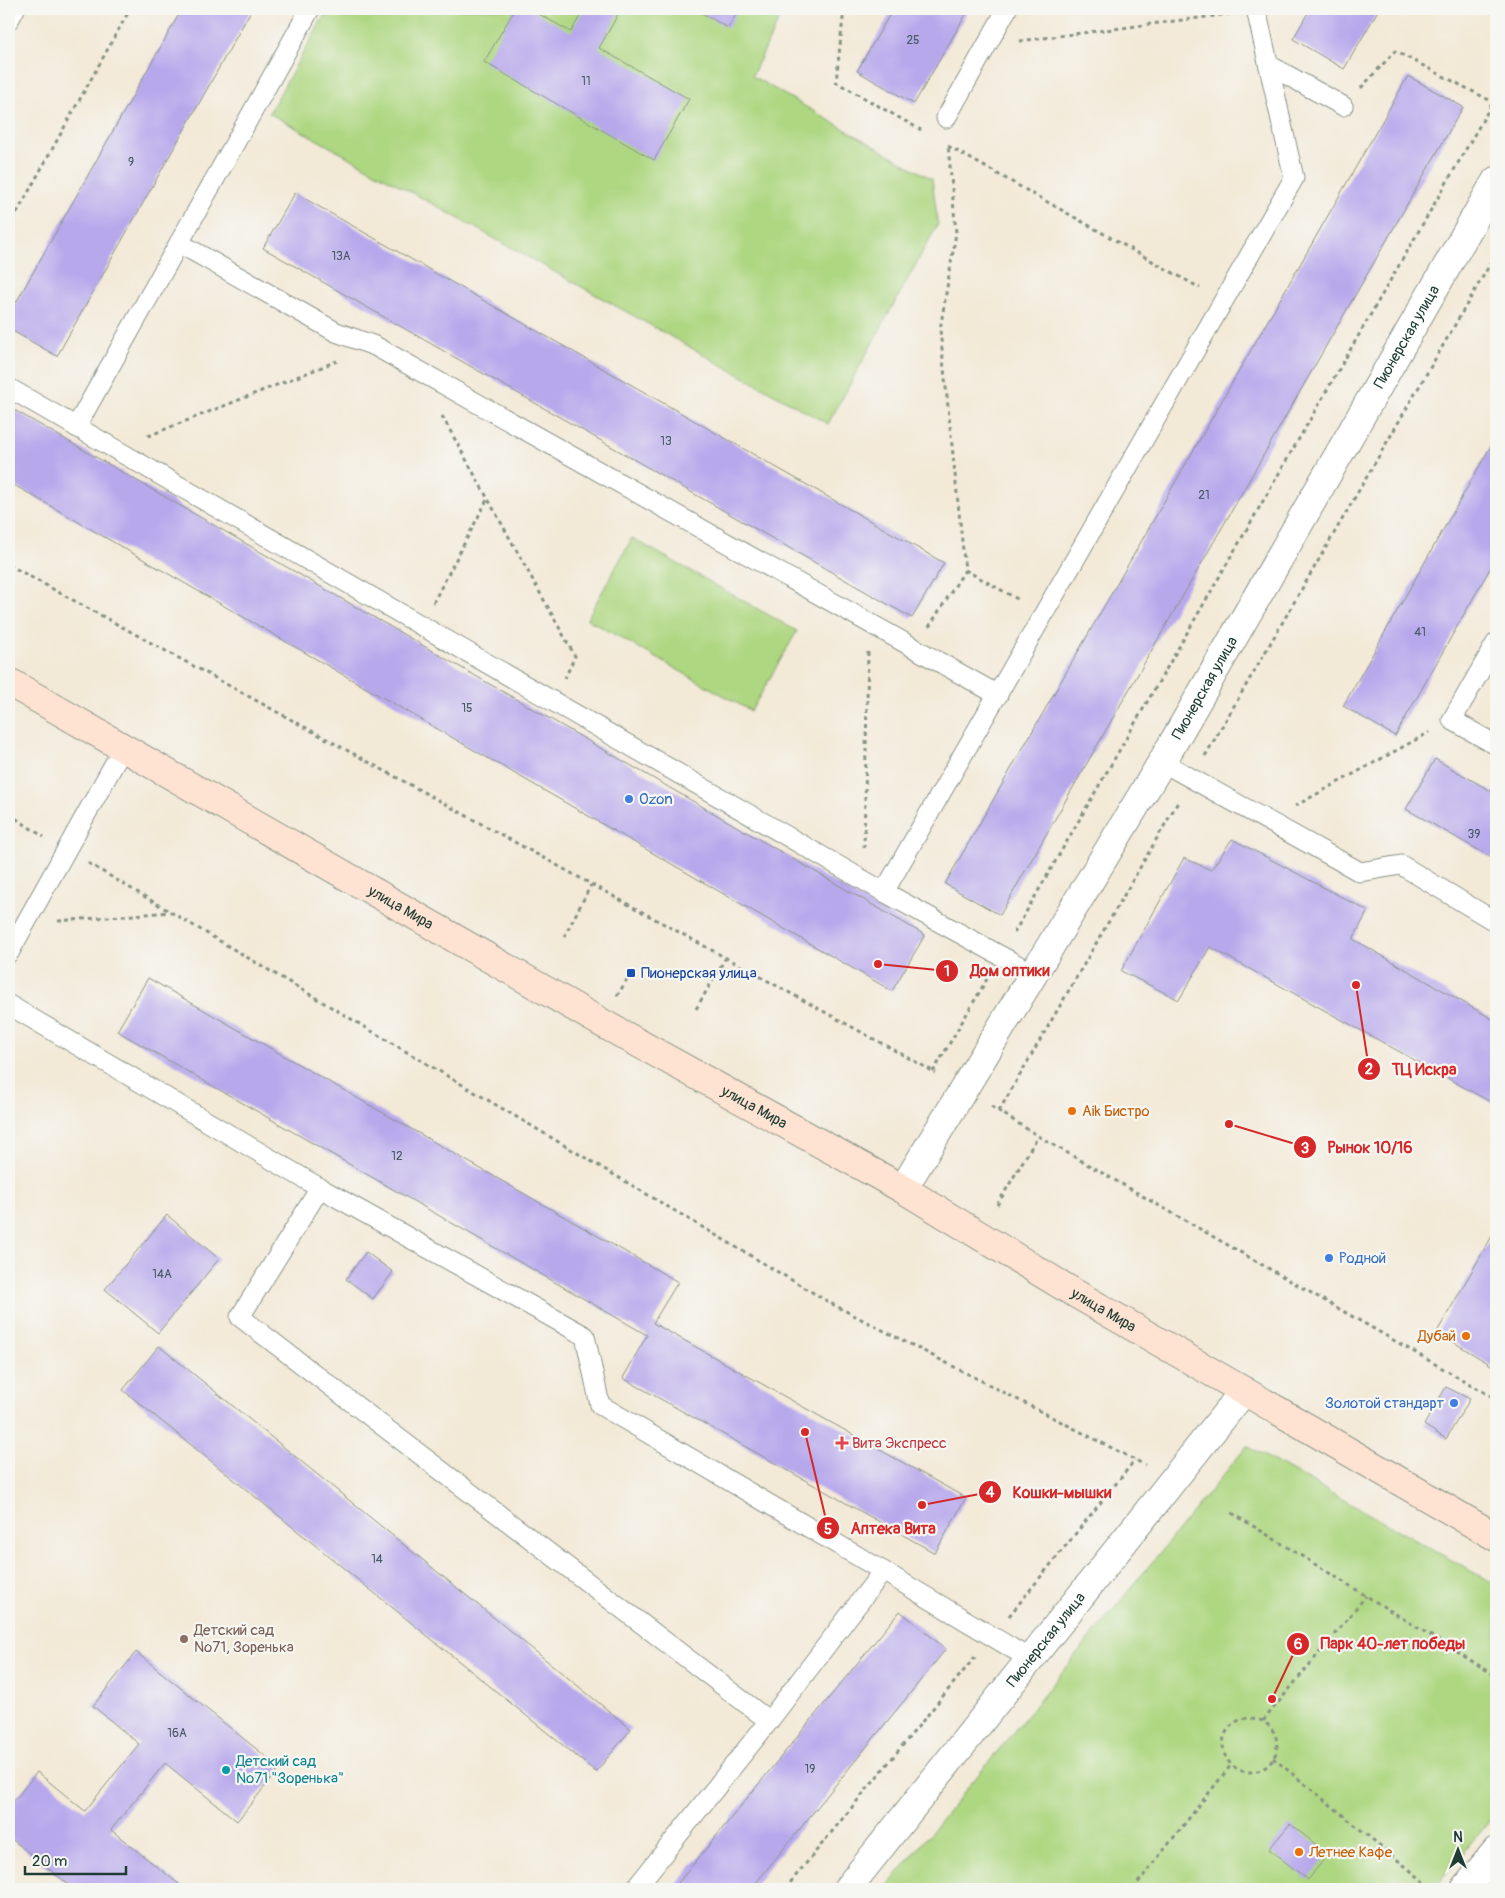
<svg xmlns="http://www.w3.org/2000/svg" width="1505" height="1898" font-family="Pangolin,sans-serif">
<style>
.green{fill:#aed781;stroke:#668a5a}
.building{fill:#b7a8ec}
.lines{fill:none;stroke-linecap:round;stroke-linejoin:round}
.lane-casing{stroke:#899386;stroke-width:21}
.street-casing{stroke:#899386;stroke-width:30}
.secondary-casing{stroke:#899386;stroke-width:30}
.path{stroke:#899386;stroke-width:3;stroke-dasharray:4 4;stroke-linecap:butt}
.lane{stroke:#fff;stroke-width:19}
.street{stroke:#fff;stroke-width:28}
.secondary{stroke:#fee3d2;stroke-width:28}
.shop-dot{fill:#3f7fe0;stroke:#f6f6f2;stroke-width:2}
.transit-dot{fill:#1a4fb4;stroke:#f6f6f2;stroke-width:2}
.food-dot{fill:#e8710a;stroke:#f6f6f2;stroke-width:2}
.health-dot{fill:#e0444e;stroke:#f6f6f2;stroke-width:2}
.education-dot{fill:#8d6e63;stroke:#f6f6f2;stroke-width:2}
.culture-dot{fill:#0f9aa8;stroke:#f6f6f2;stroke-width:2}
.labels{text-anchor:middle;stroke-width:4.5;stroke-linejoin:round;paint-order:stroke}
.number-label{font-size:12px;fill:#455862}
.street-label{font-size:15px;fill:#1f3d34;stroke:#f6f6f2}
.shop-label{font-size:15px;fill:#366cbe;stroke:#f6f6f2;text-anchor:start}
.transit-label{font-size:15px;fill:#164399;stroke:#f6f6f2;text-anchor:start}
.food-label{font-size:15px;fill:#c56008;stroke:#f6f6f2;text-anchor:start}
.health-label{font-size:15px;fill:#be3a42;stroke:#f6f6f2;text-anchor:start}
.education-label{font-size:15px;fill:#785e54;stroke:#f6f6f2;text-anchor:start}
.culture-label{font-size:15px;fill:#0d838f;stroke:#f6f6f2;text-anchor:start}
.leader{fill:none;stroke:#d62828;stroke-width:2}
.callout-dot{fill:#d62828;stroke:#f6f6f2;stroke-width:2}
.mark-label{font-size:15px;text-anchor:middle;font-weight:bold;fill:#fff}
.callout-label{font-size:16px;text-anchor:middle;font-weight:bold;fill:#d62828;stroke:#f6f6f2;stroke-width:4.5;stroke-linejoin:round;paint-order:stroke}
</style>
<rect width="100%" height="100%" fill="#f6f6f2"/>
<filter id="ink" filterUnits="userSpaceOnUse"><feTurbulence type="fractalNoise" baseFrequency=".02" numOctaves="2"/><feDisplacementMap in="SourceGraphic" scale="10" xChannelSelector="R" yChannelSelector="G"/><feConvolveMatrix kernelMatrix="1 2 1 2 8 2 1 2 1" color-interpolation-filters="sRGB"/></filter>
<filter id="wash" filterUnits="userSpaceOnUse"><feTurbulence type="fractalNoise" baseFrequency=".0096" numOctaves="4" result="noise"/><feDisplacementMap in="SourceGraphic" scale="20" xChannelSelector="R" yChannelSelector="G"/><feGaussianBlur stdDeviation="1.12" result="paint"/><feColorMatrix in="noise" values="0 0 0 0 0 0 0 0 0 0 0 0 0 0 0 0 0 1.4 0 .05"/><feComposite in="paint" operator="in"/></filter>
<g filter="url(#wash)">
<rect width="100%" height="100%" fill="#f3e9d7"/>
<g class="green">
<polygon points="328,9 784,9 752,76 932,179 938,224 828,424 269,113"/>
<polygon points="632,538 797,631 751,711 587,619"/>
<polygon points="1247,1446 1496,1585 1496,1813 1434,1889 885,1889"/>
</g>
<g id="blocks">
<g class="building">
<polygon points="182,9 252,9 57,356 9,329 9,315"/>
<polygon points="515,9 530,9 571,32 584,9 621,9 599,48 689,99 654,160 484,62"/>
<polygon points="695,9 739,9 728,28"/>
<polygon points="893,9 969,9 914,104 857,71"/>
<polygon points="1310,9 1379,9 1344,69 1293,39"/>
<polygon points="1408,76 1463,107 1000,915 945,884"/>
<polygon points="295,193 944,563 912,618 263,248"/>
<polygon points="9,407 925,935 892,991 9,482"/>
<polygon points="1496,437 1496,558 1395,736 1343,706"/>
<polygon points="1435,759 1496,794 1496,860 1406,809"/>
<polygon points="1232,839 1368,911 1353,939 1496,1021 1496,1105 1210,947 1179,1000 1121,971 1184,858 1211,870"/>
<polygon points="148,978 678,1282 653,1323 966,1498 935,1553 623,1378 647,1335 117,1031"/>
<polygon points="167,1215 219,1259 158,1333 105,1289"/>
<polygon points="1496,1229 1496,1368 1437,1332"/>
<polygon points="366,1252 393,1272 373,1299 346,1279"/>
<polygon points="159,1346 631,1729 596,1772 123,1390"/>
<polygon points="1446,1387 1470,1399 1446,1439 1424,1425"/>
<polygon points="900,1611 946,1649 751,1889 673,1889"/>
<polygon points="136,1652 280,1768 237,1821 165,1763 111,1830 185,1889 74,1889 9,1837 9,1807 37,1772 85,1811 139,1744 93,1706"/>
<polygon points="1290,1824 1328,1854 1308,1880 1269,1849"/>
</g>
</g>
</g>
<g filter="url(#ink)">
<use href="#blocks" fill-opacity="0" stroke="#899386" stroke-width="1"/>
<g class="lines">
<defs>
<g id="lane">
<polyline points="9,20 15,9"/>
<polyline points="1269,65 1343,106"/>
<polyline points="946,118 1007,9"/>
<polyline points="179,243 336,332 375,346 998,695"/>
<polyline points="9,388 884,892 1294,178 1256,9"/>
<polyline points="76,427 310,9"/>
<polyline points="1496,643 1452,720 1496,745"/>
<polyline points="1162,762 1360,872 1401,865 1496,922"/>
<polyline points="884,892 1034,974"/>
<polyline points="9,953 123,748"/>
<polyline points="9,1005 320,1188 240,1317 769,1721 635,1889"/>
<polyline points="320,1188 585,1336 600,1405 883,1571"/>
<polyline points="769,1721 883,1571 1030,1659"/>
</g>
<g id="street">
<path id="s1" d="M 903,1189 L 1162,762 L 1496,181"/>
<path id="s2" d="M 847,1889 L 1244,1391"/>
<polyline points="1465,1889 1496,1851"/>
</g>
<g id="secondary">
<path id="s3" d="M 9,682 L 602,1023 L 903,1189 L 1066,1288 L 1496,1537"/>
</g>
</defs>
<use href="#lane" class="lane-casing"/>
<use href="#street" class="street-casing"/>
<use href="#secondary" class="secondary-casing"/>
<g class="path">
<polyline points="844,9 836,82 921,130"/>
<polyline points="1020,41 1229,14"/>
<polyline points="1361,88 1395,51 1493,102"/>
<polyline points="948,146 1200,288"/>
<polyline points="9,227 130,9"/>
<polyline points="442,416 575,656 565,678"/>
<polyline points="148,436 337,361"/>
<polyline points="9,565 936,1073"/>
<polyline points="965,570 1021,601"/>
<polyline points="433,603 488,498"/>
<polyline points="929,627 965,570 940,330 956,233 948,144"/>
<polyline points="1205,756 1496,254"/>
<polyline points="1295,806 1430,732"/>
<polyline points="9,814 44,837"/>
<polyline points="864,848 868,652"/>
<polyline points="88,863 832,1304 1145,1465"/>
<polyline points="58,921 171,912"/>
<polyline points="1014,933 1496,97"/>
<polyline points="564,937 591,885"/>
<polyline points="617,996 631,973"/>
<polyline points="696,1009 725,959"/>
<polyline points="933,1072 987,979"/>
<polyline points="991,1106 1038,1136 1496,1399"/>
<polyline points="999,1111 1178,802"/>
<polyline points="997,1205 1038,1136"/>
<polyline points="1232,1513 1496,1676"/>
<polyline points="1009,1616 1135,1460"/>
<circle cx="1250" cy="1745" r="27"/>
<polyline points="1263,1721 1366,1596"/>
<polyline points="1273,1758 1433,1889"/>
<polyline points="785,1889 975,1657"/>
<polyline points="1133,1889 1231,1765"/>
</g>
<use href="#lane" class="lane"/>
<use href="#street" class="street"/>
<use href="#secondary" class="secondary"/>
</g>
</g>
<g class="shop-dot">
<circle cx="629" cy="799" r="5"/>
<circle cx="1329" cy="1258" r="5"/>
<circle cx="1454" cy="1403" r="5"/>
</g>
<rect class="transit-dot" x="626" y="968" width="10" height="10" rx="2.5"/>
<g class="food-dot">
<circle cx="1072" cy="1111" r="5"/>
<circle cx="1466" cy="1336" r="5"/>
<circle cx="1299" cy="1852" r="5"/>
</g>
<path class="health-dot" d="M839.5 1435.5h5v5h5v5h-5v5h-5v-5h-5v-5h5z"/>
<circle class="education-dot" cx="184" cy="1639" r="5"/>
<circle class="culture-dot" cx="226" cy="1770" r="5"/>
<g class="labels">
<g class="number-label">
<text x="913" y="44">25</text>
<text x="586" y="85">11</text>
<text x="131" y="166">9</text>
<text x="341" y="260">13А</text>
<text x="666" y="445">13</text>
<text x="1204" y="499">21</text>
<text x="1420" y="636">41</text>
<text x="467" y="712">15</text>
<text x="1474" y="838">39</text>
<text x="397" y="1160">12</text>
<text x="162" y="1278">14А</text>
<text x="377" y="1563">14</text>
<text x="177" y="1737">16А</text>
<text x="810" y="1773">19</text>
</g>
<g class="street-label">
<text dy="5" stroke="none"><textPath href="#s1" startOffset="990">Пионерская улица</textPath></text>
<text dy="5" stroke="none"><textPath href="#s1" startOffset="585">Пионерская улица</textPath></text>
<text dy="5" stroke="none"><textPath href="#s3" startOffset="452">улица Мира</textPath></text>
<text dy="5" stroke="none"><textPath href="#s3" startOffset="858">улица Мира</textPath></text>
<text dy="5" stroke="none"><textPath href="#s3" startOffset="1262">улица Мира</textPath></text>
<text dy="5" stroke="none"><textPath href="#s2" startOffset="319">Пионерская улица</textPath></text>
</g>
<g class="shop-label">
<text x="639" y="804">Ozon</text>
<text x="1339" y="1263">Родной</text>
<text x="1444" y="1408" text-anchor="end">Золотой стандарт</text>
</g>
<g class="transit-label">
<text x="641" y="978">Пионерская улица</text>
</g>
<g class="food-label">
<text x="1082" y="1116">Aik Бистро</text>
<text x="1456" y="1341" text-anchor="end">Дубай</text>
<text x="1309" y="1857">Летнее Кафе</text>
</g>
<g class="health-label">
<text x="852" y="1448">Вита Экспресс</text>
</g>
<g class="education-label">
<text x="194" y="1635">Детский сад<tspan x="194" dy="17">№71, Зоренька</tspan></text>
</g>
<g class="culture-label">
<text x="236" y="1766">Детский сад<tspan x="236" dy="17">№71 "Зоренька"</tspan></text>
</g>
</g>
<path class="leader" d="M878 964L947 971M1356 985L1369 1069M1229 1124L1305 1147M922 1505L990 1492M805 1432L828 1528M1272 1699L1298 1644"/>
<g class="callout-dot">
<circle cx="878" cy="964" r="5"/>
<circle cx="1356" cy="985" r="5"/>
<circle cx="1229" cy="1124" r="5"/>
<circle cx="922" cy="1505" r="5"/>
<circle cx="805" cy="1432" r="5"/>
<circle cx="1272" cy="1699" r="5"/>
<circle cx="947" cy="971" r="12"/>
<circle cx="1369" cy="1069" r="12"/>
<circle cx="1305" cy="1147" r="12"/>
<circle cx="990" cy="1492" r="12"/>
<circle cx="828" cy="1528" r="12"/>
<circle cx="1298" cy="1644" r="12"/>
</g>
<g class="mark-label">
<text x="947" y="976">1</text>
<text x="1369" y="1074">2</text>
<text x="1305" y="1153">3</text>
<text x="990" y="1497">4</text>
<text x="828" y="1534">5</text>
<text x="1298" y="1649">6</text>
</g>
<g class="callout-label">
<text x="1010" y="976">Дом оптики</text>
<text x="1424" y="1075">ТЦ Искра</text>
<text x="1370" y="1153">Рынок 10/16</text>
<text x="1062" y="1498">Кошки-мышки</text>
<text x="893" y="1534">Аптека Вита</text>
<text x="1393" y="1649">Парк 40-лет победы</text>
</g>
<rect width="1505" height="1898" fill="none" stroke="#f6f6f2" stroke-width="30"/>
<g transform="translate(1458 1850)" stroke="#f6f6f2" stroke-width="4" paint-order="stroke">
<path d="M0-4L9 19L0 12L-9 19Z" fill="#1f3d34"/>
<text y="-8" font-size="14" font-weight="bold" text-anchor="middle" fill="#1f3d34">N</text>
</g>
<path d="M25 1866v8h101v-8" fill="none" stroke="#1f3d34" stroke-width="2.5"/>
<text x="32" y="1866" font-size="15" fill="#1f3d34" stroke="#f6f6f2" stroke-width="4" paint-order="stroke">20 m</text>
</svg>
